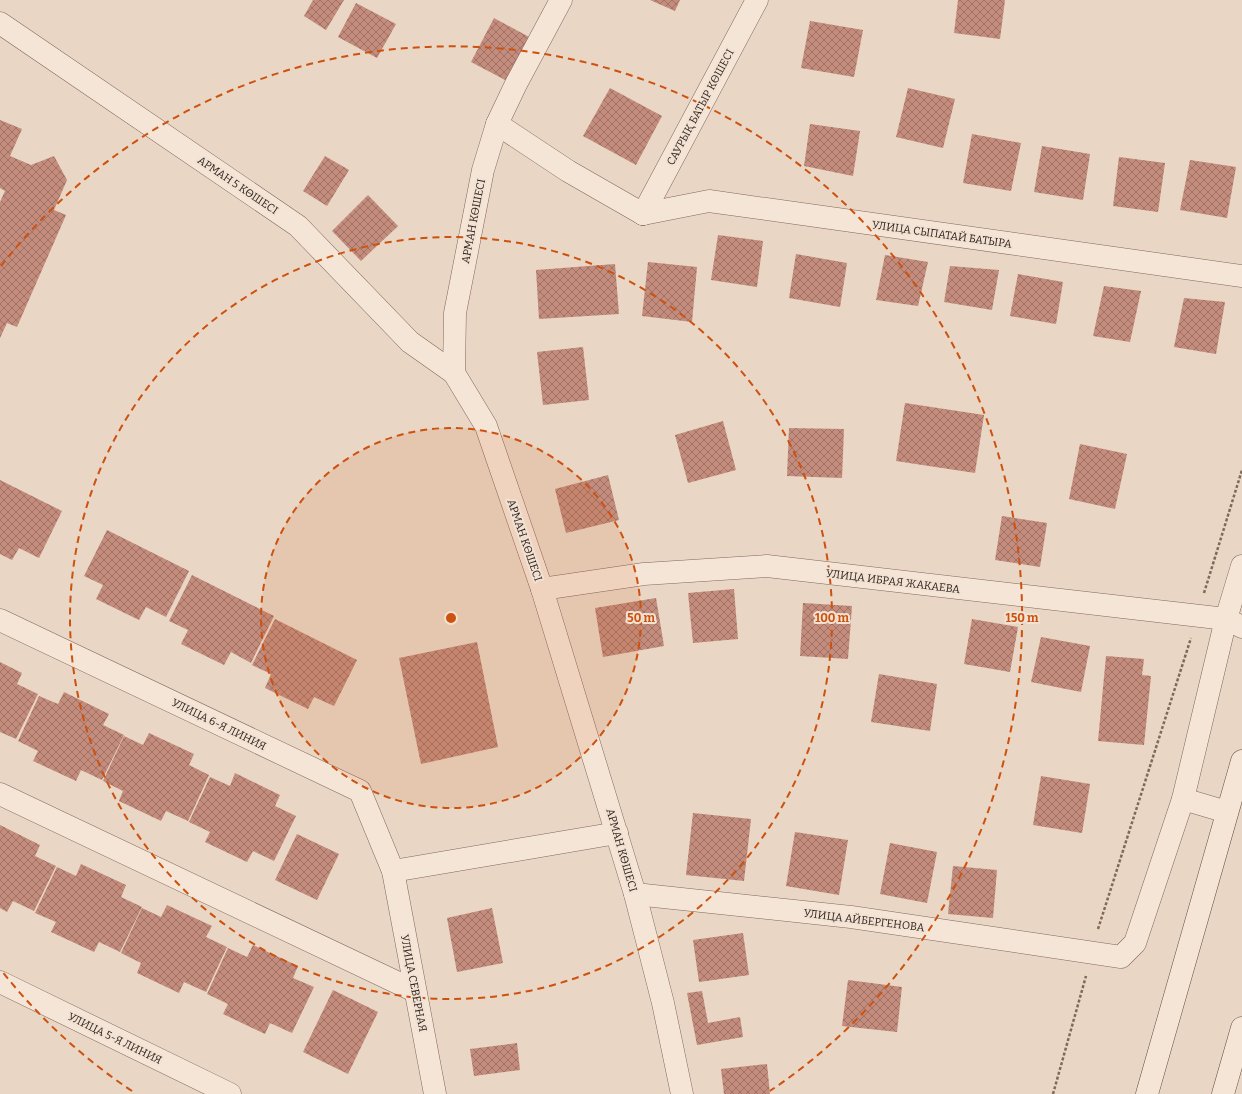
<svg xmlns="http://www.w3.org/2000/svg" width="1242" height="1094" font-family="Bitter,serif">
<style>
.building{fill:url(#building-cross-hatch)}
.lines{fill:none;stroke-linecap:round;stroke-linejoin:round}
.minor-casing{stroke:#82685c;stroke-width:23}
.secondary-casing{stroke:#644a3f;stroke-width:23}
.path{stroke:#82685c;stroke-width:2.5;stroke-dasharray:3 2;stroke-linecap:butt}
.minor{stroke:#f5e5d6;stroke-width:22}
.secondary{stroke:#f5e5d6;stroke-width:22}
.ring{fill:none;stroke:#cd510f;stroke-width:2;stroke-dasharray:7 5}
.labels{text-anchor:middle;stroke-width:4;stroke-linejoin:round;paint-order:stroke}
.street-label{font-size:11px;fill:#33241f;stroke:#f1e2d3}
.centre{fill:#cd510f;stroke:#f1e2d3;stroke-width:2}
.ring-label{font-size:12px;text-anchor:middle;font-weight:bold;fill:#cd510f;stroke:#f1e2d3;stroke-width:4;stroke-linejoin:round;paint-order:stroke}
</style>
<defs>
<pattern id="building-cross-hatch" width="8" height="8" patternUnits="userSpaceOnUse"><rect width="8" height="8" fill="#c48c7d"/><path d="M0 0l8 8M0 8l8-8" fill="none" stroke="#a07266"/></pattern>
</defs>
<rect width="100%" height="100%" fill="#e9d6c4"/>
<g class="building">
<polygon points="313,0 344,0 326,30 304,16"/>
<polygon points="650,0 680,0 675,11"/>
<polygon points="958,0 1005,0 1000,39 954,33"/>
<polygon points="356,3 396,24 377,58 338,37"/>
<polygon points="494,18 531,38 509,82 471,62"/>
<polygon points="810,21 863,30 854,77 801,68"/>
<polygon points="610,88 662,116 636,165 583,136"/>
<polygon points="908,88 955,99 943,148 896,137"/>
<polygon points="0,120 22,129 10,156 31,165 54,156 67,180 54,210 66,215 17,327 7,323 0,338 0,202 5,191 0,188"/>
<polygon points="810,124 860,131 853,176 804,166"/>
<polygon points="972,134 1021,143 1011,191 963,183"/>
<polygon points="1042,146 1090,154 1083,200 1034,192"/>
<polygon points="325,156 349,170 327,206 303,191"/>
<polygon points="1119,157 1165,163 1158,212 1113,206"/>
<polygon points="1190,160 1236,167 1227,218 1180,210"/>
<polygon points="368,195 398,226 361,261 332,231"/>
<polygon points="718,235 763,241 757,287 711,280"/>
<polygon points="796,254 847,263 840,307 789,298"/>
<polygon points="885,255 928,262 918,306 876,300"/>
<polygon points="648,262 697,267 692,322 642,316"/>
<polygon points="615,264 619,314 539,319 536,270"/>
<polygon points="950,266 999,270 992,310 944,302"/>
<polygon points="1018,274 1063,282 1056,324 1010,316"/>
<polygon points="1104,286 1141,291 1130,342 1093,336"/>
<polygon points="1184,298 1225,302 1216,354 1174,347"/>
<polygon points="583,347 589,400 543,405 537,352"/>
<polygon points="905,403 984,415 975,473 896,461"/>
<polygon points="723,421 736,470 688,483 675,435"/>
<polygon points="789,428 844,429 842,478 787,476"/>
<polygon points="1080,444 1127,454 1115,509 1069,499"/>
<polygon points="608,475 619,520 566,533 555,489"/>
<polygon points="0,480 62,511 39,558 19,548 12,560 0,554"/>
<polygon points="1002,516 1047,523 1040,567 995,560"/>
<polygon points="107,530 189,571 166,617 146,607 139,620 96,599 103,585 84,576"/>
<polygon points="192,575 274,616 251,663 231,652 224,665 181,644 188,630 169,621"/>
<polygon points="734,589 738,639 693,643 688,593"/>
<polygon points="656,598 664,646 603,657 595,608"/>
<polygon points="803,603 852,606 848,659 800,656"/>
<polygon points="275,619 357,660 334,706 314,697 308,709 265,688 271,674 252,665"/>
<polygon points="972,619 1018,627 1010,672 964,664"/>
<polygon points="1041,637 1090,646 1081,692 1031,682"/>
<polygon points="477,642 498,747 421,764 399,658"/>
<polygon points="1106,656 1144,659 1142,675 1151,676 1144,745 1098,741"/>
<polygon points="0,662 22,673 17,684 38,694 16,739 0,732"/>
<polygon points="879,674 937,684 930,731 871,722"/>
<polygon points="64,692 109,714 103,725 124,735 102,780 81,770 76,781 33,761 38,751 18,741 39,696 58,704"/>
<polygon points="149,733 194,754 189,765 209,775 188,821 166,811 161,821 119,801 123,791 103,781 124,736 143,745"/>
<polygon points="235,773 280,795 275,806 296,816 274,861 253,851 247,862 205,842 210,832 189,822 210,777 230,786"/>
<polygon points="1041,776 1090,784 1082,833 1033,825"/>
<polygon points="693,813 751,819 744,881 686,875"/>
<polygon points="0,825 40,845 35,856 56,866 34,911 13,901 7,912 0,908"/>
<polygon points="795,832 848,840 839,895 786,886"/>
<polygon points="297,834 339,854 317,900 275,880"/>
<polygon points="890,843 937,852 927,903 880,894"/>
<polygon points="81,864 126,885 121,897 142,907 120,952 99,942 94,952 51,932 56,922 35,913 57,867 76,876"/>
<polygon points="953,866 997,870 993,918 948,914"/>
<polygon points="167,905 212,926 206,937 227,947 206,992 184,982 179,993 137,973 141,963 121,953 142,908 161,917"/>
<polygon points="492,908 503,963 457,972 447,918"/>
<polygon points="743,933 749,975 699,982 693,940"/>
<polygon points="253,945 298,966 293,978 314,987 292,1033 270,1023 265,1034 223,1014 228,1004 207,994 228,948 247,957"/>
<polygon points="848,980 902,987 897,1032 842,1026"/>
<polygon points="333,990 378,1012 348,1074 303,1052"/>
<polygon points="702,991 708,1023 740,1017 743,1037 697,1045 687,993"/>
<polygon points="517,1043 520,1070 474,1076 470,1049"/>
<polygon points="767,1064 770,1094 724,1094 721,1069"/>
</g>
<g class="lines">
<defs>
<g id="minor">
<polyline points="561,0 516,84 497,124 483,170 455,313 454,373 486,426 542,589 635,894 663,1003 682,1094"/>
<polyline points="0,23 298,226 410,342 454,373"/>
<polyline points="497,124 568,171 643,214"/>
<polyline points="643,214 709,201 1242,276"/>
<polyline points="643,214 757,0"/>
<polyline points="542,589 644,574 767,566 1226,619 1242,627"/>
<polyline points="0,620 360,791 393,871 435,1094"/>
<polyline points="0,794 415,991"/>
<polyline points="1183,799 1227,812"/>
<polyline points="393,871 617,833"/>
<polyline points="635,894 851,917 1121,957 1135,943 1183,799 1226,619 1242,566"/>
<polyline points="0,982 230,1094"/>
</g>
<g id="secondary">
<polyline points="1147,1094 1242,761"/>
<polyline points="1223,1094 1242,1028"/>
</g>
</defs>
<use href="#minor" class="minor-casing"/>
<use href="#secondary" class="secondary-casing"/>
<g class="path">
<polyline points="1204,593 1242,470"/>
<polyline points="1098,929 1191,638"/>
<polyline points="1053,1094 1086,976"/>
</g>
<use href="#minor" class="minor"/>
<use href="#secondary" class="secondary"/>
</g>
<circle cx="451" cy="618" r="190" fill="#cd510f" fill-opacity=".12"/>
<g class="ring">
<circle cx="451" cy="618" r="190"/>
<circle cx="451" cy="618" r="381"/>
<path d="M132 1091A571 571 0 0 1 1 970M1 266A571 571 0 1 1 770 1091"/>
</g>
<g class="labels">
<g class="street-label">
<text transform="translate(700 107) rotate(-62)" y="4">САУРЫҚ БАТЫР КӨШЕСІ</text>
<text transform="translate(238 185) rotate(34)" y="4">АРМАН 5 КӨШЕСІ</text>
<text transform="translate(473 221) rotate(-79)" y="4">АРМАН КӨШЕСІ</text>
<text transform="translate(942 234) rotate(8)" y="4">УЛИЦА СЫПАТАЙ БАТЫРА</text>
<text transform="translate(525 540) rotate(71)" y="4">АРМАН КӨШЕСІ</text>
<text transform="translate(893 581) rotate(7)" y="4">УЛИЦА ИБРАЯ ЖАКАЕВА</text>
<text transform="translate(219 724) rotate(26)" y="4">УЛИЦА 6-Я ЛИНИЯ</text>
<text transform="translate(622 850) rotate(74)" y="4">АРМАН КӨШЕСІ</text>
<text transform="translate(864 920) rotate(7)" y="4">УЛИЦА АЙБЕРГЕНОВА</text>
<text transform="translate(414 983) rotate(79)" y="4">УЛИЦА СЕВЕРНАЯ</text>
<text transform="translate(115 1038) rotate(26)" y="4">УЛИЦА 5-Я ЛИНИЯ</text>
</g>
</g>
<circle cx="451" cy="618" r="6" class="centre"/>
<g class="ring-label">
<text x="641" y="622">50 m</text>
<text x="832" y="622">100 m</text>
<text x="1022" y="622">150 m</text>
</g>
</svg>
